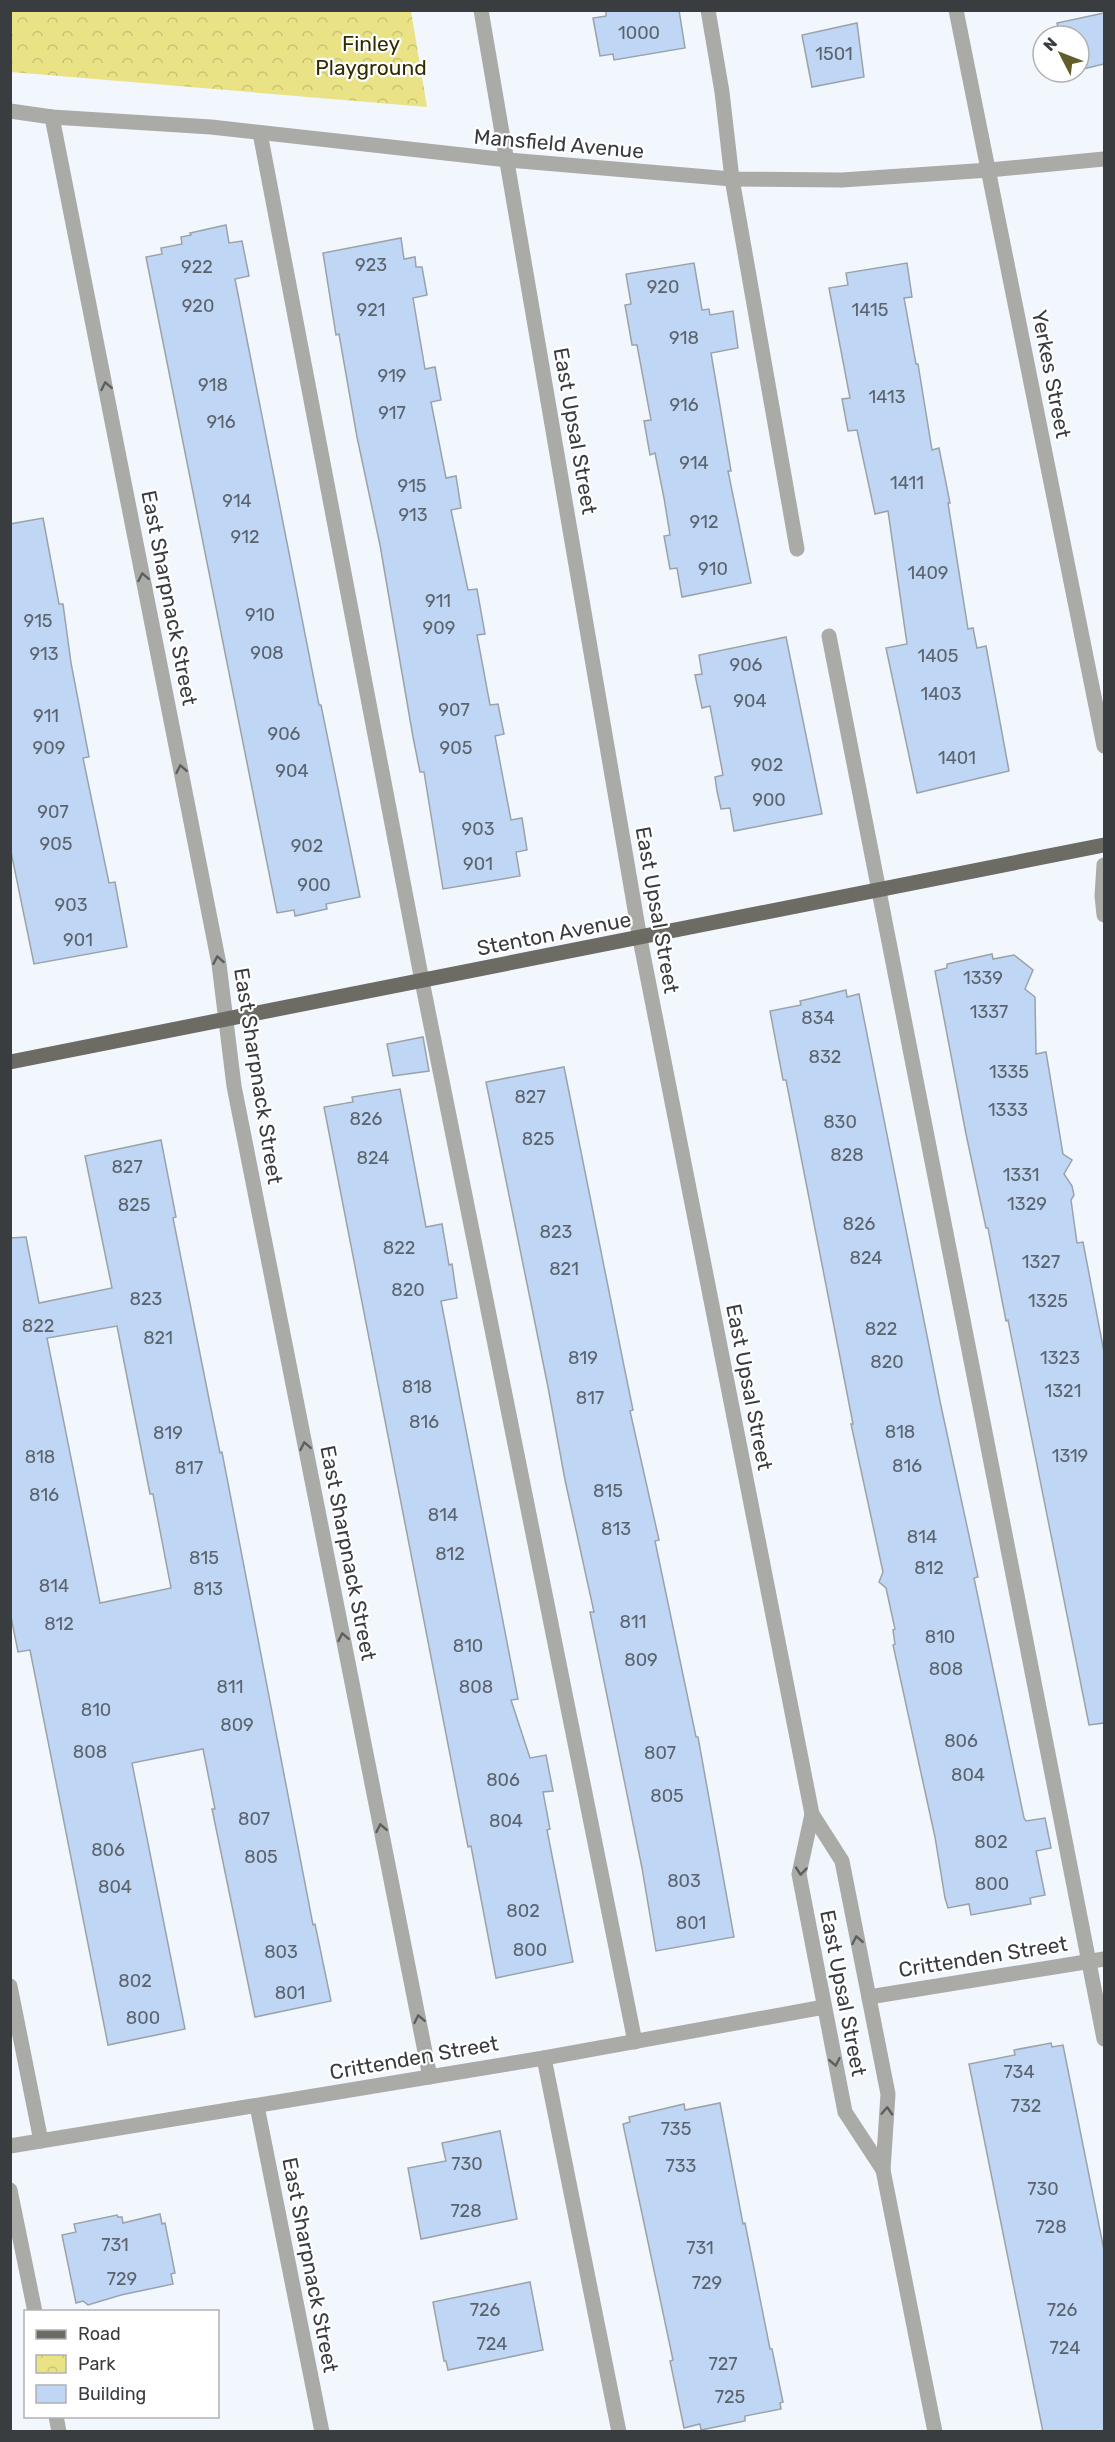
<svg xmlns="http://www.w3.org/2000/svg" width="1115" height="2442" font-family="Rubik,sans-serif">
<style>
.park{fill:url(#park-crowns)}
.pitch{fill:#e9e386}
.building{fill:#bfd6f4;stroke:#9ca2aa;stroke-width:1.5;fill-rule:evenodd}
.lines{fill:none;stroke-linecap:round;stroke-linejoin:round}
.minor{stroke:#aaaaa6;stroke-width:15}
.major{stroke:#6c6c64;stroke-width:15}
.oneway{stroke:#5c5e5f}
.labels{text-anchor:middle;stroke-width:4.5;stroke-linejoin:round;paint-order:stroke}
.number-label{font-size:18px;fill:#5b636d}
.park-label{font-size:21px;fill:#302c01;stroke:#fff}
.street-label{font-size:21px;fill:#3a3d40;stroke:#fff}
</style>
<defs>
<pattern id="park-crowns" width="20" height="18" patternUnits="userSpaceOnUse" patternTransform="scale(1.5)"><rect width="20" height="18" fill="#e9e386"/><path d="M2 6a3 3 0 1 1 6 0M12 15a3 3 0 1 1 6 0" fill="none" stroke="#c9c475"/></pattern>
</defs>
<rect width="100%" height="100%" fill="#f1f7fd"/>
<polygon class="park" points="10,11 411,11 427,107 11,72"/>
<polygon class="pitch" points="301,11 160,16 160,10"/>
<g class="building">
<polygon points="606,10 679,10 685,48 614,60 613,54 600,56 593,18 606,16"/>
<polygon points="1104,13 1104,64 1079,70 1079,36 1060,36 1057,23"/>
<polygon points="857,23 864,77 812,87 802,35"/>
<polygon points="226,225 229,243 242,241 249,276 235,279 319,705 321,705 360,897 326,904 327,909 295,916 294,910 277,913 146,257 162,254 161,248 182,244 181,237 191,235 190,233"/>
<polygon points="401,238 404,259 415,257 416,267 422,267 427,295 413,298 425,369 435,367 441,400 431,402 446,478 456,476 461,508 451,510 468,590 477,589 485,634 477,635 490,705 498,704 504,734 495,736 511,820 522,818 527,850 516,852 520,876 443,889 424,772 420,772 413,737 380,545 357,437 339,334 336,335 323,253"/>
<polygon points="694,263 702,310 709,309 710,315 733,311 738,348 711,353 731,471 728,471 751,583 682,597 677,568 670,569 664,536 670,535 664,498 655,453 650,455 644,421 651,420 637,345 632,345 625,305 631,304 626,274"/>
<polygon points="907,263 912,297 904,298 916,364 918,364 932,450 939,448 950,503 948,503 968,629 973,628 977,648 986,646 1009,771 917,793 886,648 907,644 888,511 875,514 857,430 848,431 842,399 850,398 829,288 848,285 846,273"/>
<polygon points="43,518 59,604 63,604 71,663 89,757 83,758 109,883 115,882 127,947 34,964 10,847 10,524"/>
<polygon points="786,637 822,814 734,831 730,808 721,809 717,791 715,777 723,775 710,706 702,708 695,675 702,674 699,655"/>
<polygon points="992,954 993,959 1014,955 1033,970 1025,989 1035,997 1036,1054 1046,1052 1063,1154 1072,1160 1064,1174 1072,1186 1074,1195 1071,1200 1077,1243 1083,1242 1104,1352 1104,1723 1089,1725 1008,1320 1006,1321 988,1228 986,1228 966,1134 935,971 947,968 947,964"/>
<polygon points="846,990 847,997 859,994 941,1406 978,1577 974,1578 988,1645 1024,1818 1026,1821 1045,1818 1051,1848 1036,1851 1045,1895 1030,1898 1031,1904 971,1915 969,1904 948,1908 945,1898 935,1837 893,1645 895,1644 893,1630 895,1629 886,1588 879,1582 883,1572 851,1424 853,1424 826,1285 786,1080 783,1080 770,1011 801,1005 800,1001"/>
<polygon points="423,1037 429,1071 393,1076 387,1044"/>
<polygon points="564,1067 625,1371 633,1410 630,1411 659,1540 655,1541 696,1737 698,1737 734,1937 656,1951 642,1868 590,1612 594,1612 565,1480 548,1387 486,1082"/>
<polygon points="400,1089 426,1227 442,1224 449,1265 452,1264 457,1298 441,1301 518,1699 511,1700 530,1758 546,1755 553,1791 543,1792 550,1829 547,1830 573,1962 496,1978 471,1846 468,1847 324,1107 353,1102 352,1097"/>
<path d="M 161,1140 L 176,1217 L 173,1218 L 210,1404 L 220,1453 L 222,1452 L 313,1925 L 315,1924 L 331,2001 L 255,2017 L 212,1809 L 215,1809 L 203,1749 L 132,1763 L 185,2029 L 108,2045 L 30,1650 L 18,1652 L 10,1612 L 10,1238 L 26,1237 L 39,1303 L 112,1288 L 85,1156 ZM 117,1326 L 150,1494 L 153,1494 L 171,1588 L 100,1603 L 47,1338 Z"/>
<polygon points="1051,2043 1052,2047 1063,2045 1104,2250 1104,2432 1043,2432 969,2064 1015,2055 1014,2050"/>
<polygon points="720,2103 743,2224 745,2223 770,2349 772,2349 783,2402 780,2403 781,2409 745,2416 745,2421 701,2430 700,2424 684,2428 670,2361 673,2360 623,2124 630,2122 629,2117 684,2104 685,2110"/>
<polygon points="500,2131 517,2219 421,2239 408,2168 446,2161 442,2143"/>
<polygon points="160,2214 162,2224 165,2223 175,2273 171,2274 173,2284 121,2295 88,2305 83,2301 76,2303 62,2235 76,2232 74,2224 117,2215 118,2217 122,2217 123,2223"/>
<polygon points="530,2282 543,2350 448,2370 446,2361 444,2361 433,2302"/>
</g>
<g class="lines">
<g class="minor">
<polyline points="481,10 640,939 812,1814 842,1861 888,2094 883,2170 935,2432"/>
<polyline points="708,10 722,92 732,179 797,549"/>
<polyline points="956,10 1104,746"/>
<polyline points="10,111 52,117 211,127 508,160 732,179 842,180 989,170 1104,159"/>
<polyline points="52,117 219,964 234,1086 430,2077"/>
<polyline points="260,133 422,981 635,2042"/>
<polyline points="829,636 1104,2039"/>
<polyline points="1104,865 1102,896 1104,915"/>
<polyline points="812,1814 799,1874 845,2112 883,2170"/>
<polyline points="10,1986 41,2141"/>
<polyline points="869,1997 1104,1959"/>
<polyline points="544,2058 619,2432"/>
<polyline points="257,2106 322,2432"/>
<polyline points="10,2146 544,2058 824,2007"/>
<polyline points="10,2190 35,2312"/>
<polyline points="56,2416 59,2432"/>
</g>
<polyline class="major" points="10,1062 1104,845"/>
</g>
<defs><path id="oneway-chevron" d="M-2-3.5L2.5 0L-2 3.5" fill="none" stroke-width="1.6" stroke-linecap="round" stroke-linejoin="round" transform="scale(1.5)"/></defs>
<g class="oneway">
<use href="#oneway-chevron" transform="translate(106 386) rotate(-101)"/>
<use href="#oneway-chevron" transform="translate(143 577) rotate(-101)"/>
<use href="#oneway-chevron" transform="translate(181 769) rotate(-101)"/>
<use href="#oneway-chevron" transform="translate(218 960) rotate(-100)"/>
<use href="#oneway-chevron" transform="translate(305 1446) rotate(-101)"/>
<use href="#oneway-chevron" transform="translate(343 1637) rotate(-101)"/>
<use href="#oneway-chevron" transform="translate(381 1828) rotate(-101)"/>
<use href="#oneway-chevron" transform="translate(801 1871) rotate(95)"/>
<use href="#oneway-chevron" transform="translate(857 1940) rotate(-101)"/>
<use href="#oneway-chevron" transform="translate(419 2019) rotate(-101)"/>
<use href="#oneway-chevron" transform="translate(835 2062) rotate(79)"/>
<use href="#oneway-chevron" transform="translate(887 2111) rotate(-87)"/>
</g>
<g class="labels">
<g class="number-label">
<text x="639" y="39">1000</text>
<text x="834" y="60">1501</text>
<text x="371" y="271">923</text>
<text x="197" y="273">922</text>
<text x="663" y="293">920</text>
<text x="198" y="312">920</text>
<text x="371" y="316">921</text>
<text x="870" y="316">1415</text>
<text x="684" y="344">918</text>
<text x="392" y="382">919</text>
<text x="213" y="391">918</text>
<text x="887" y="403">1413</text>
<text x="684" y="411">916</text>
<text x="392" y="419">917</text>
<text x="221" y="428">916</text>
<text x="694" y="469">914</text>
<text x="907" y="489">1411</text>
<text x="412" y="492">915</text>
<text x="237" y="507">914</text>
<text x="413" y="521">913</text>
<text x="704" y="528">912</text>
<text x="245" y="543">912</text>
<text x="713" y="575">910</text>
<text x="928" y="579">1409</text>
<text x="438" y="607">911</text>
<text x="260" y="621">910</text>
<text x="38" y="627">915</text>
<text x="439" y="634">909</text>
<text x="267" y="659">908</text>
<text x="44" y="660">913</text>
<text x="938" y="662">1405</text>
<text x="746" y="671">906</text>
<text x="941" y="700">1403</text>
<text x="750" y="707">904</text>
<text x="454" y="716">907</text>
<text x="46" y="722">911</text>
<text x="284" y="740">906</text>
<text x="49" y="754">909</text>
<text x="456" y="754">905</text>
<text x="957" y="764">1401</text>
<text x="767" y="771">902</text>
<text x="292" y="777">904</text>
<text x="769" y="806">900</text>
<text x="53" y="818">907</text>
<text x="478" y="835">903</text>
<text x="56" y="850">905</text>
<text x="307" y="852">902</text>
<text x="478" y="870">901</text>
<text x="314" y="891">900</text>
<text x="71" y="911">903</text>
<text x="78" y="946">901</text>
<text x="983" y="984">1339</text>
<text x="989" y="1018">1337</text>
<text x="818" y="1024">834</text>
<text x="825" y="1063">832</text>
<text x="1009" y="1078">1335</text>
<text x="530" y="1103">827</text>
<text x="1008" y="1116">1333</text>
<text x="366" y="1125">826</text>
<text x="840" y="1128">830</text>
<text x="538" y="1145">825</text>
<text x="847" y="1161">828</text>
<text x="373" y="1164">824</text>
<text x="127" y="1173">827</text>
<text x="1021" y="1181">1331</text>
<text x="1027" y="1210">1329</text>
<text x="134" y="1211">825</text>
<text x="859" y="1230">826</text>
<text x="556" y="1238">823</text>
<text x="399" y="1254">822</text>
<text x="866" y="1264">824</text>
<text x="1041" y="1268">1327</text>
<text x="564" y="1275">821</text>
<text x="408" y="1296">820</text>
<text x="146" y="1305">823</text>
<text x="1048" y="1307">1325</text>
<text x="38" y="1332">822</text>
<text x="881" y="1335">822</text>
<text x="158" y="1344">821</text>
<text x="583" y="1364">819</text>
<text x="1060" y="1364">1323</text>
<text x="887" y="1368">820</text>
<text x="417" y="1393">818</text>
<text x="1063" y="1397">1321</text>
<text x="590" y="1404">817</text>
<text x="424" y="1428">816</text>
<text x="900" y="1438">818</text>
<text x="168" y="1439">819</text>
<text x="1070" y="1462">1319</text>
<text x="40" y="1463">818</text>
<text x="907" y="1472">816</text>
<text x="189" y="1474">817</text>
<text x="608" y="1497">815</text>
<text x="44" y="1501">816</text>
<text x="443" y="1521">814</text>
<text x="616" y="1535">813</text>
<text x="922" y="1543">814</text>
<text x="450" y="1560">812</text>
<text x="204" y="1564">815</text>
<text x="929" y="1574">812</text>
<text x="54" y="1592">814</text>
<text x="208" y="1595">813</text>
<text x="633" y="1628">811</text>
<text x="59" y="1630">812</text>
<text x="940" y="1643">810</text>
<text x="468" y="1652">810</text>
<text x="641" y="1666">809</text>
<text x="946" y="1675">808</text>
<text x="230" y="1693">811</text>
<text x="476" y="1693">808</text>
<text x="96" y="1716">810</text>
<text x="237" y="1731">809</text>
<text x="961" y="1747">806</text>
<text x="90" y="1758">808</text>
<text x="660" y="1759">807</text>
<text x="968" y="1781">804</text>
<text x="503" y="1786">806</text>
<text x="667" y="1802">805</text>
<text x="254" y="1825">807</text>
<text x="506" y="1827">804</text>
<text x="991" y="1848">802</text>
<text x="108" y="1856">806</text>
<text x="261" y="1863">805</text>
<text x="684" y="1887">803</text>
<text x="992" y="1890">800</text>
<text x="115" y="1893">804</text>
<text x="523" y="1917">802</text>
<text x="691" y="1929">801</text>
<text x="530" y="1956">800</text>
<text x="281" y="1958">803</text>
<text x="135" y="1987">802</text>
<text x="290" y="1999">801</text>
<text x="143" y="2024">800</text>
<text x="1019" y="2078">734</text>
<text x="1026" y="2112">732</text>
<text x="676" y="2135">735</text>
<text x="467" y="2170">730</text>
<text x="681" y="2172">733</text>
<text x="1043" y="2195">730</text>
<text x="466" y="2217">728</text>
<text x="1051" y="2233">728</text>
<text x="115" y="2251">731</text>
<text x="700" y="2254">731</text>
<text x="122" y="2285">729</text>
<text x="707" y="2289">729</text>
<text x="485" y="2316">726</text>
<text x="1062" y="2316">726</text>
<text x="492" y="2350">724</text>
<text x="1065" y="2354">724</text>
<text x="723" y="2370">727</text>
<text x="730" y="2403">725</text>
</g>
<g class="park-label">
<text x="371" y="51">Finley<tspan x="371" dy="24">Playground</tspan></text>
</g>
<g class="street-label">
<text transform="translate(559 144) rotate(5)" y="7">Mansfield Avenue</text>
<text transform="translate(1051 374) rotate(79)" y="7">Yerkes Street</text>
<text transform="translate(575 431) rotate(80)" y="7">East Upsal Street</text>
<text transform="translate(169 598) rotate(79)" y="7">East Sharpnack Street</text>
<text transform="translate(657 910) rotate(80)" y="7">East Upsal Street</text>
<text transform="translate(554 934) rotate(-11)" y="7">Stenton Avenue</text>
<text transform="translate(258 1076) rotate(81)" y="7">East Sharpnack Street</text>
<text transform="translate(749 1387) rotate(79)" y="7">East Upsal Street</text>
<text transform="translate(348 1553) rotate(79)" y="7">East Sharpnack Street</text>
<text transform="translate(983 1957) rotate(-9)" y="7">Crittenden Street</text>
<text transform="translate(843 1993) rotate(79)" y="7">East Upsal Street</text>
<text transform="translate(414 2058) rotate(-10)" y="7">Crittenden Street</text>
<text transform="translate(310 2265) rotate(79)" y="7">East Sharpnack Street</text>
</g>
</g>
<rect width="1115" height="2442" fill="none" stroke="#3a3d40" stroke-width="24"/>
<rect x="24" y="2310" width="195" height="108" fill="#ffffff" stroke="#b0b1b3" stroke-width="1.5"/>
<rect x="36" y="2330" width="30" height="9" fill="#6c6c64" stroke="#b0b1b3" stroke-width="1.5"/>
<text x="78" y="2340" font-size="18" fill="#3a3d40">Road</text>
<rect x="36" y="2355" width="30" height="18" fill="url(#park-crowns)" stroke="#b0b1b3" stroke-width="1.5"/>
<text x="78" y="2370" font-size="18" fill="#3a3d40">Park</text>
<rect x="36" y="2385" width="30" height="18" fill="#bfd6f4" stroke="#b0b1b3" stroke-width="1.5"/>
<text x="78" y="2400" font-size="18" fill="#3a3d40">Building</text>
<g transform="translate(1061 54) rotate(312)"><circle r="28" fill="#ffffff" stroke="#b0b1b3" stroke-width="1.5"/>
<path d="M0-4.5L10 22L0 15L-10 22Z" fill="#625e2a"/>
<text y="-9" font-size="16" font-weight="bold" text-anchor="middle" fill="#3a3d40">N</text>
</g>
</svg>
